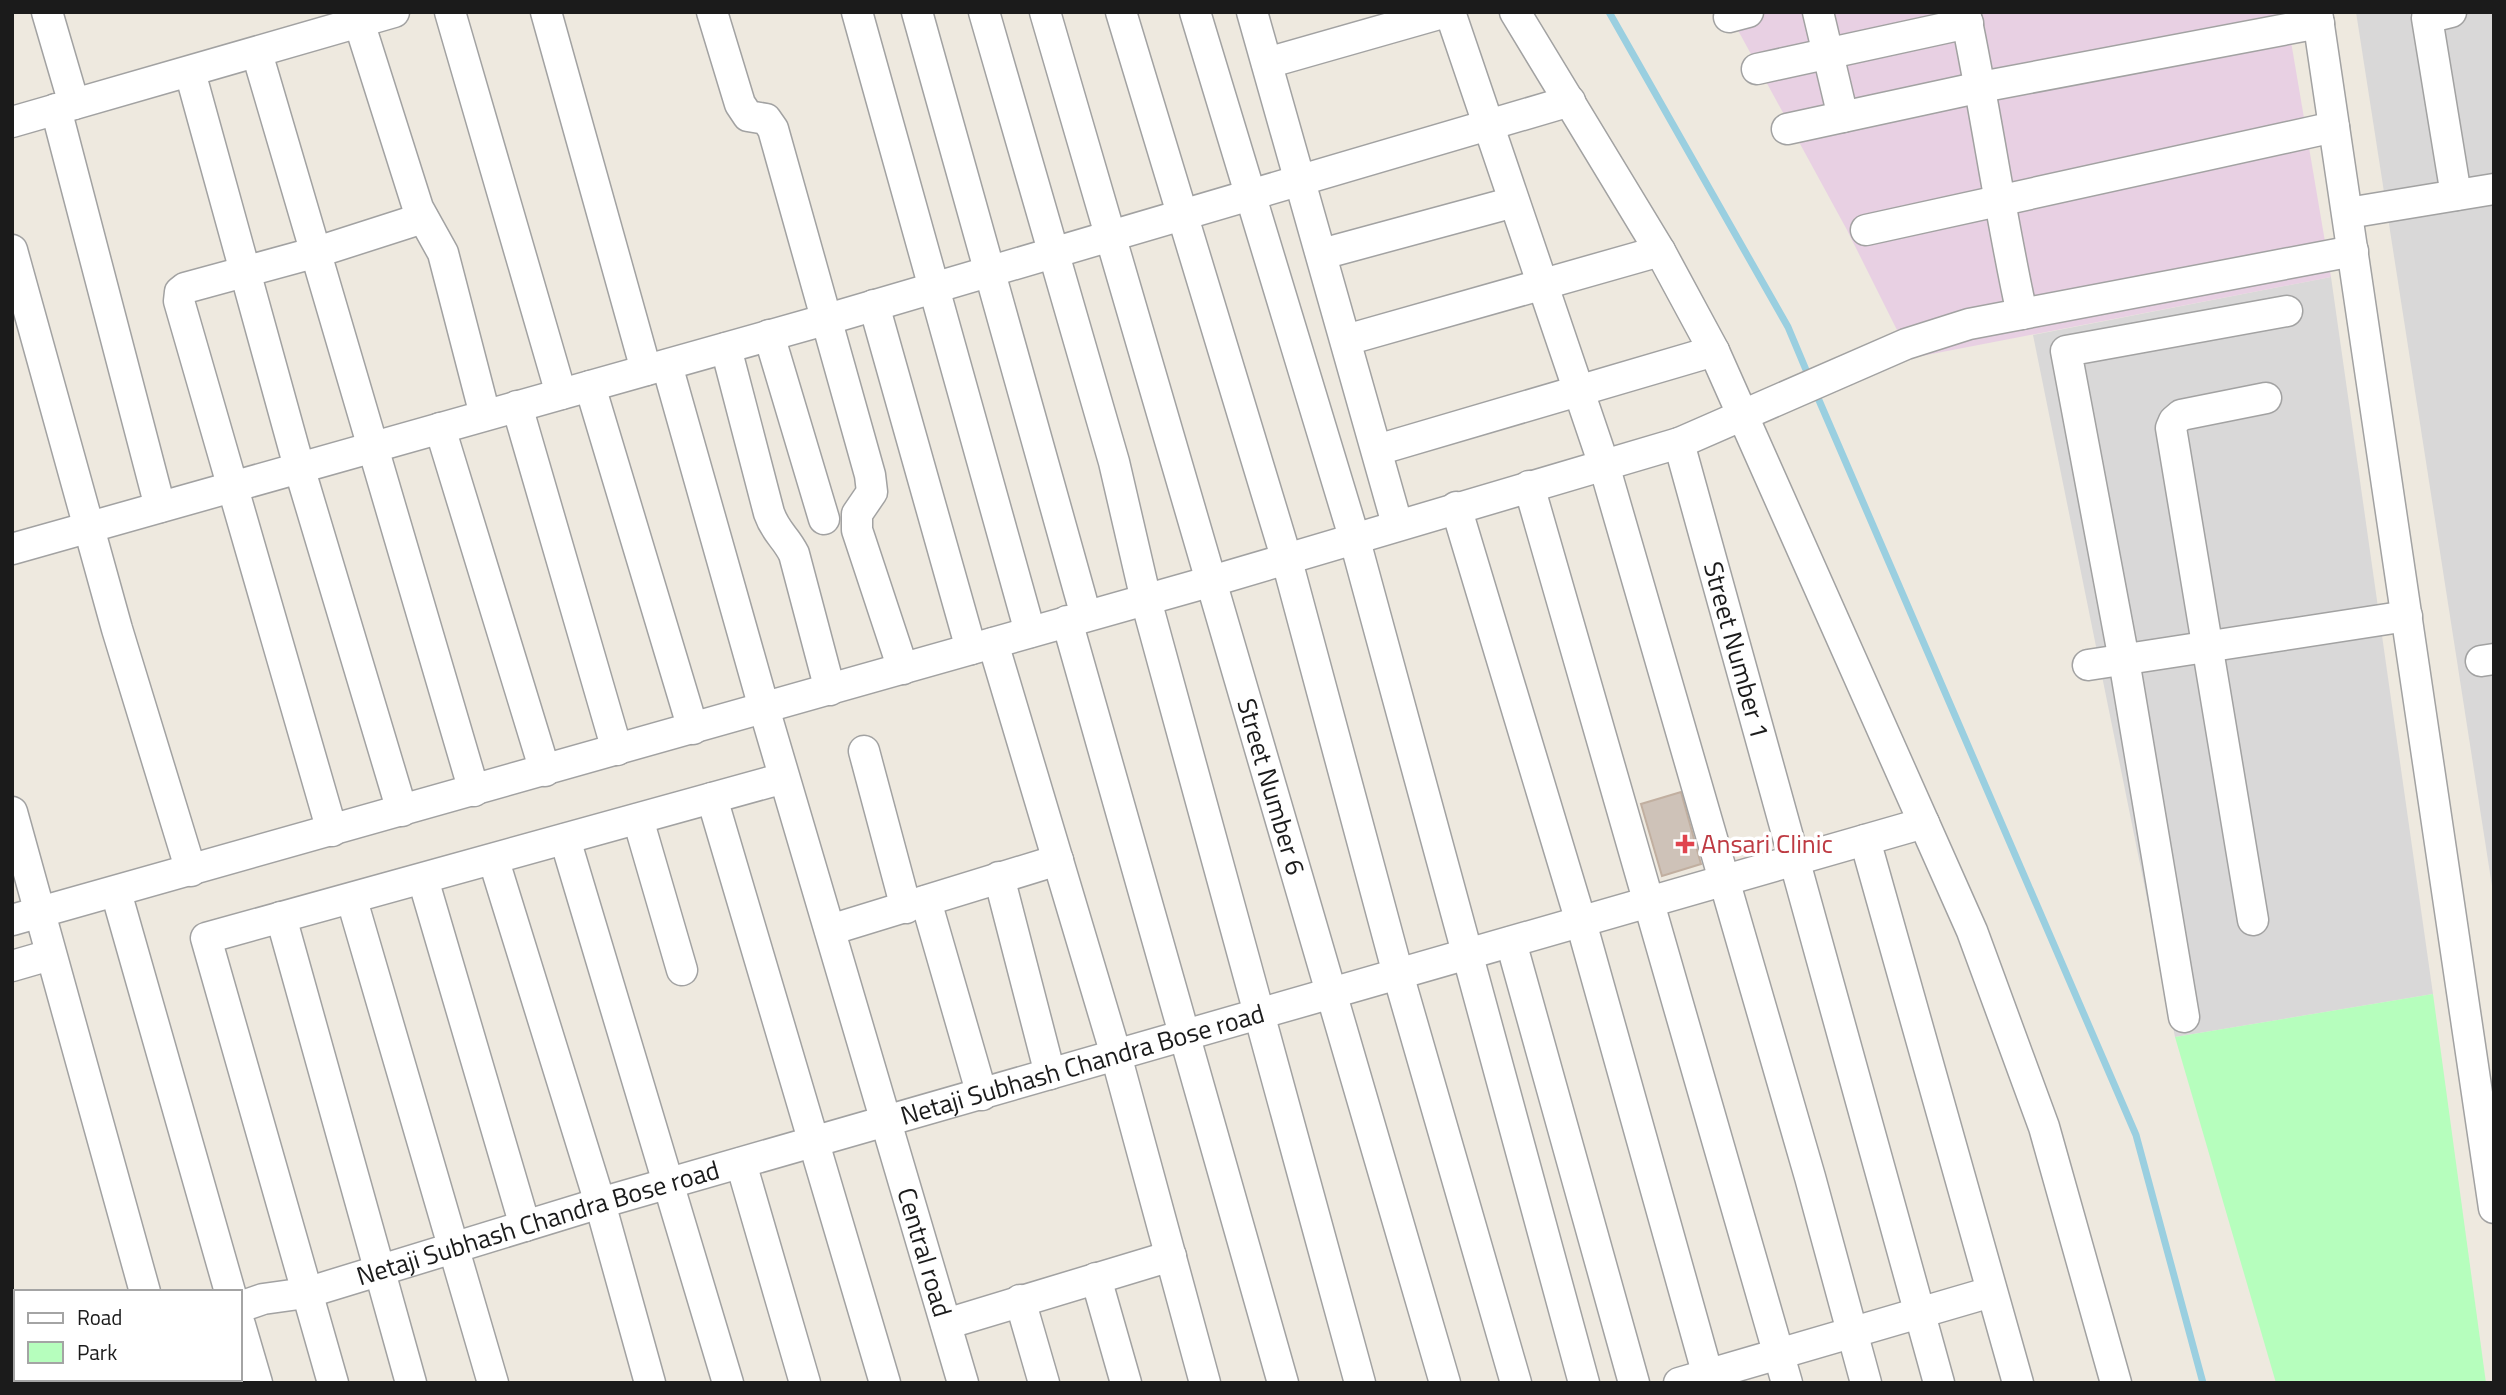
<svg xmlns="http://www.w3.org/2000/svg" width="2506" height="1395" font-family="'Titillium Web',sans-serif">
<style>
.residential{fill:#d9d8d8}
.industrial{fill:#e8d0e3}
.park{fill:#b6febd}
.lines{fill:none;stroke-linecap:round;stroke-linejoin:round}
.stream{stroke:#9acfe0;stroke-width:7}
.building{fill:#cec2b8;stroke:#c1afa0;stroke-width:2}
.minor-casing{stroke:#a2a2a2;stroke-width:33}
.minor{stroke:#fff;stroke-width:30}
.health-dot{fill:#e0444e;stroke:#fff;stroke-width:2.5}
.labels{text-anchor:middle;stroke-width:7;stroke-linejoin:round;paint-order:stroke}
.street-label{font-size:26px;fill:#1b1b1b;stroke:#fff}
.health-label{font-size:26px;fill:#be3a42;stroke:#fff;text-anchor:start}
</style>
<rect width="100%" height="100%" fill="#eee9df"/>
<g class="residential">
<polygon points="2356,12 2494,12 2494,899"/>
<polygon points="2331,277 2433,994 2175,1037 2033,335"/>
</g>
<polygon class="industrial" points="1728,12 2286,12 2331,277 1911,358 1847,230"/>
<polygon class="park" points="2433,994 2486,1383 2276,1383 2175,1037"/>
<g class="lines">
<g class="stream">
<polyline points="1609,12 1788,327 1809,377"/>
<polyline points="1815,391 2136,1135 2203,1383"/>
</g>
</g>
<polygon class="building" points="1681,792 1701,864 1662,876 1641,804"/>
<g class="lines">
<defs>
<g id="minor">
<polyline points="47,12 74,104"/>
<polyline points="450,12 561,394"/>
<polyline points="546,12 646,370"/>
<polyline points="712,12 740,104 748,116 766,119 773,129 870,475 872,492 857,514 857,530 903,669"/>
<polyline points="857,12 1030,632"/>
<polyline points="917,12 1086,616"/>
<polyline points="984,12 1114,462 1146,600 1360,1383"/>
<path id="s1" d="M 1045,12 L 1445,1383"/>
<polyline points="1121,12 1286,557 1398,974 1516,1383"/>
<polyline points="1195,12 1354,537 1584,1383"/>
<polyline points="1252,12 1397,524"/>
<polyline points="1450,12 1604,465 1810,1177 1866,1383"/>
<polyline points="1515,12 1660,251 1714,351 1972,931 2044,1127 2116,1383"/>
<polyline points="1818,12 1843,117"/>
<path d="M 1965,12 C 1986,112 2000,214 2022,314"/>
<polyline points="2317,12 2494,1208"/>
<polyline points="2451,12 2427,18 2456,195"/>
<polyline points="1729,17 1748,12"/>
<polyline points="359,22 418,208 443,253 485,415"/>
<polyline points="257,53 474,791"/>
<polyline points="1267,63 1446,12"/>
<polyline points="1757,69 1968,23"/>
<polyline points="190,72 299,467 402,811"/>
<polyline points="56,109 160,507"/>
<polyline points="12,122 394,12"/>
<polyline points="1787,129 1981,87 2319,23"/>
<polyline points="2348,213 2494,189"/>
<polyline points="1866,230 2334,127"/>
<polyline points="12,250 117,629 191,871"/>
<polyline points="1322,254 1514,202"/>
<polyline points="874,305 971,649"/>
<polyline points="769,335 824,519"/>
<polyline points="1346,340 1660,251"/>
<path d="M 726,348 L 769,513 C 776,533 785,536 794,554 L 830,690"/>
<path id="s2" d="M 667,365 L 764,708 L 963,1383"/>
<polyline points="590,386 693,729"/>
<polyline points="517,406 617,750"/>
<polyline points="440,428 545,771"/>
<path id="s3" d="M 1679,443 L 1939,1383"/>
<polyline points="1377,450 1714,351"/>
<polyline points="1529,486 1787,1383"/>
<polyline points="1456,507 1581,922 1710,1383"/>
<polyline points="12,549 828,319 1570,101"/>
<polyline points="1067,621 1283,1383"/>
<polyline points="993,643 1116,1055 1205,1383"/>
<polyline points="2481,661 2494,659"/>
<polyline points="2088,665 2407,616"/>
<polyline points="864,751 906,908"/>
<polyline points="712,798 885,1383"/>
<polyline points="12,812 145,1292"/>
<polyline points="638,819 682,970"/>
<polyline points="332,831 179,301 180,292 185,288 317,252 423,218"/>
<polyline points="565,839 728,1383"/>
<polyline points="1865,840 2018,1383"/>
<polyline points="494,861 600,1203 650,1383"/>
<polyline points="999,877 1050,1074"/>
<polyline points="423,879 525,1226"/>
<polyline points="116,892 230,1292"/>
<polyline points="352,900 493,1383"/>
<polyline points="926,901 982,1095"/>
<polyline points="281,917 411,1383"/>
<polyline points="12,920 1212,581 1679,443 1906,344 1969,324 2353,251"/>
<polyline points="2253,920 2171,428 2174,421 2181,415 2266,398"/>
<polyline points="830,930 1058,860"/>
<polyline points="1511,942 1634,1383"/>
<polyline points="12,966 50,955"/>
<polyline points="2184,1017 2124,660 2066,351 2287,311"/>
<polyline points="741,1163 805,1383"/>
<polyline points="1096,1278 1126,1383"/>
<polyline points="1020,1300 1044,1383"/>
<path id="s4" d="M 240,1307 L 263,1299 L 306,1293 L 600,1203 L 1924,823"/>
<polyline points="946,1324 1171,1256"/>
<polyline points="240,1325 257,1383"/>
<polyline points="12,1346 16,1358"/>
<polyline points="22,1379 23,1383"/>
<polyline points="171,1379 172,1383"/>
<polyline points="143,1383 147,1379"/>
<polyline points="333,1383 206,938 784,778"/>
<polyline points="1679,1383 1991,1292"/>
</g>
</defs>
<use href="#minor" class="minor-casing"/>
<use href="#minor" class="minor"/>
</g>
<path class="health-dot" d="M1681.5 833.5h7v7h7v7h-7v7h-7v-7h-7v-7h7z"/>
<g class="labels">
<g class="street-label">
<text dy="9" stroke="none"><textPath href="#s3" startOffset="215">Street Number 1</textPath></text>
<text dy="9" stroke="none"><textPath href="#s1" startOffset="807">Street Number 6</textPath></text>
<text dy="9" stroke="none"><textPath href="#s4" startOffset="877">Netaji Subhash Chandra Bose road</textPath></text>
<text dy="9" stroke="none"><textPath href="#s4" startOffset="310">Netaji Subhash Chandra Bose road</textPath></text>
<text dy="9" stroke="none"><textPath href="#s2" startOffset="924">Central road</textPath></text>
</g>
<g class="health-label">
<text x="1701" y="853">Ansari Clinic</text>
</g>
</g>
<rect width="2506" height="1395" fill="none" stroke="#1b1b1b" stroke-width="28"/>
<rect x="14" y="1290" width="228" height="91" fill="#ffffff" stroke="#a4a4a4" stroke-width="2"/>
<rect x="28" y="1313" width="35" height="10" fill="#ffffff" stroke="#a4a4a4" stroke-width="2"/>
<text x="77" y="1325" font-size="21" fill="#1b1b1b">Road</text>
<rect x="28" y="1342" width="35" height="21" fill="#b6febd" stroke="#a4a4a4" stroke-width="2"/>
<text x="77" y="1360" font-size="21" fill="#1b1b1b">Park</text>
</svg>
